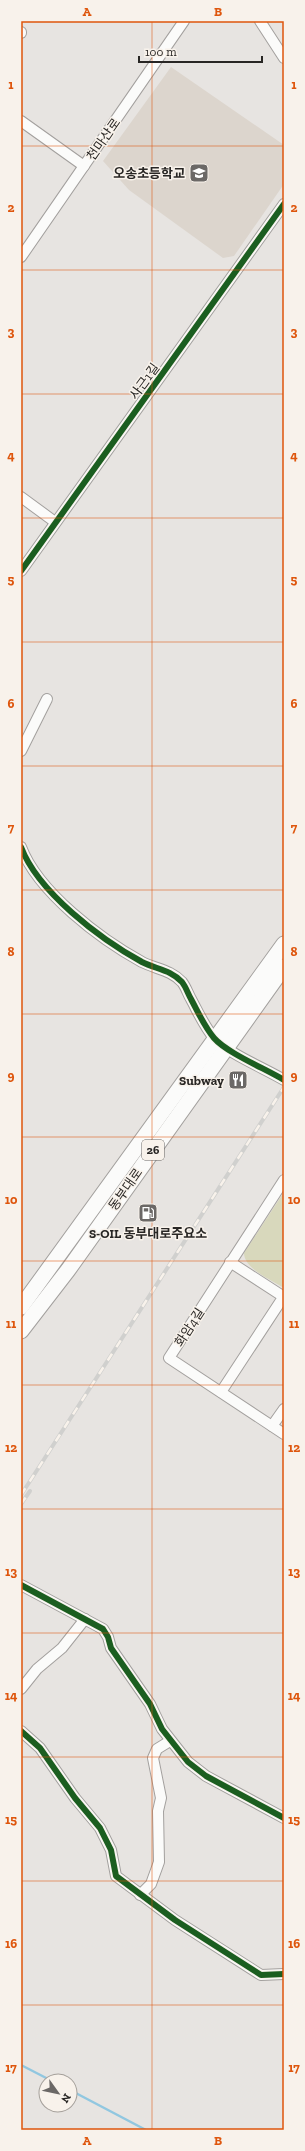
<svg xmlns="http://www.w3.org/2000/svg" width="305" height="2151" font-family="'Zilla Slab','Noto Sans KR',serif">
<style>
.built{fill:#dcd5cd}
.green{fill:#d8d8bc}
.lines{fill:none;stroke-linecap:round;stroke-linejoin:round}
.stream{stroke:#91c7e0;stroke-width:2.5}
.street-casing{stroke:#a3a09e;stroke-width:12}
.primary-casing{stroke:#a3a09e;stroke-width:17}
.street{stroke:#fbfbfa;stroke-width:10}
.primary{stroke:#fbfbfa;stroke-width:15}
.rail-casing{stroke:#d0d0ce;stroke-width:4}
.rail{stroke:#f8f2eb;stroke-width:2.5;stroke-dasharray:8;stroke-linecap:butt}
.cycleway-casing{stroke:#f8f2eb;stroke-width:8}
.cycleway{stroke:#1b5e20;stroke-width:6}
.grid{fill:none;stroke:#de560d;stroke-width:1;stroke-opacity:0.55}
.labels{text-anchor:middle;stroke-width:3;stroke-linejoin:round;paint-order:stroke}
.shield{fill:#f8f2eb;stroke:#666360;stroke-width:1}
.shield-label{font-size:12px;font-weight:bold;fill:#282624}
.street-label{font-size:13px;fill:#282624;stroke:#f8f2eb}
.poi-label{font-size:13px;font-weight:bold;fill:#282624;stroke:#f8f2eb;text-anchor:end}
.neatline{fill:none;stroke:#de560d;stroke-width:1.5}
.grid-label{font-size:13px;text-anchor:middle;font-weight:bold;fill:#de560d}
</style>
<rect width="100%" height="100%" fill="#e7e4e1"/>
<polygon class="built" points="171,67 284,145 284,184 234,256 223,258 129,190 103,161"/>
<path class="green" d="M 284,1192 L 284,1288 C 272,1280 244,1269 244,1253 Z"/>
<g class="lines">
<g class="stream">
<polyline points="21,2065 52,2081"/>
<polyline points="70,2090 146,2130"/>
</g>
<defs>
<g id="street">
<polyline points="260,21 284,58"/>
<polyline points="21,32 21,33"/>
<polyline points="21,121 84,166"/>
<polyline points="21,257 184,21"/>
<polyline points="21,497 55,522"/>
<polyline points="21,571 284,204"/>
<polyline points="21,751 47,699"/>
<path d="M 21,847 C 38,892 100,939 142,962 C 156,969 171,970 182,982 C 186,987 188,994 191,999 C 198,1012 204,1026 214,1038 C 227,1053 266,1069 284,1080"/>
<polyline points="284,1180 169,1358 284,1434"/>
<polyline points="230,1262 284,1297"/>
<polyline points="221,1392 284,1296"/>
<polyline points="272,1426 284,1409"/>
<polyline points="21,1585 103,1629 108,1637 111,1648 150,1704 162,1729 188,1762 206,1776 284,1818"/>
<polyline points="21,1689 37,1669 62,1648 85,1619"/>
<polyline points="21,1731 40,1748 75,1798 100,1828 111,1850 116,1876 175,1920 261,1975 284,1974"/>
<polyline points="140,1895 151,1884 159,1862 158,1811 161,1798 153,1758 157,1749 170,1741"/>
</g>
<g id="primary">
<polyline points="21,1307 284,944"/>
<polyline points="21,1331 68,1270 284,967"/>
</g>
</defs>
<use href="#street" class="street-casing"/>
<use href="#primary" class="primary-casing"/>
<use href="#street" class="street"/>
<use href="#primary" class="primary"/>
<defs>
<g id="rail">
<polyline points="21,1495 284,1087"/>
<polyline points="21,1504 30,1491"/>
</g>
</defs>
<use href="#rail" class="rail-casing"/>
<use href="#rail" class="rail"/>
<defs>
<g id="cycleway">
<polyline points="21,571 284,204"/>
<path d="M 21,847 C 38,892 100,939 142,962 C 156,969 171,970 182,982 C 186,987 188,994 191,999 C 198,1012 204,1026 214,1038 C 227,1053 266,1069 284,1080"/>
<polyline points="21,1585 103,1629 108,1637 111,1648 150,1704 162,1729 188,1762 206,1776 284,1818"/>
<polyline points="21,1731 40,1748 75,1798 100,1828 111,1850 116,1876 175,1920 261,1975 284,1974"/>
</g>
</defs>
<use href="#cycleway" class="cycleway-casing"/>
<use href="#cycleway" class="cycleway"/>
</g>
<path class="grid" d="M 152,21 L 152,2130M 21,146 L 284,146M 21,270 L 284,270M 21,394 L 284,394M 21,518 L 284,518M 21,642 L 284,642M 21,766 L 284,766M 21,890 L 284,890M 21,1014 L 284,1014M 21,1137 L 284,1137M 21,1261 L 284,1261M 21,1385 L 284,1385M 21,1509 L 284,1509M 21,1633 L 284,1633M 21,1757 L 284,1757M 21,1881 L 284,1881M 21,2005 L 284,2005"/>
<defs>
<symbol id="school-square" viewBox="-11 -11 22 22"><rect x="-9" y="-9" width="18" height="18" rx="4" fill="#6b6866" stroke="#f8f2eb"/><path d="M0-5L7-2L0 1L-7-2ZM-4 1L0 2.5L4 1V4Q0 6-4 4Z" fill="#fff"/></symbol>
<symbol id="restaurant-square" viewBox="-11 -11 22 22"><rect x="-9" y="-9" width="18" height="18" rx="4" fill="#6b6866" stroke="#f8f2eb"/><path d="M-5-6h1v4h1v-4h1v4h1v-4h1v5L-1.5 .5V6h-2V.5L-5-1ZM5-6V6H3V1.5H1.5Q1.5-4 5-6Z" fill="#fff"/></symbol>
<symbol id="fuel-square" viewBox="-11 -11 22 22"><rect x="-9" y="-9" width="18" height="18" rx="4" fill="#6b6866" stroke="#f8f2eb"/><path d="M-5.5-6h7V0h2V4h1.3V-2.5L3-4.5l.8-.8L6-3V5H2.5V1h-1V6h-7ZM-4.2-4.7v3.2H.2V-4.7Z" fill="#fff"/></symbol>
</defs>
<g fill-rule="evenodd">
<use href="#school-square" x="188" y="162" width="22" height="22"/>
<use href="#restaurant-square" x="227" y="1069" width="22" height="22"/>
<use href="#fuel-square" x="137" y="1202" width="22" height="22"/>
</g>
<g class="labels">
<rect class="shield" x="142" y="1140" width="22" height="20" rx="3"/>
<g class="shield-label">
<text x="153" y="1154">26</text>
</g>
<g class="street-label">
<text transform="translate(103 139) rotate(-55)" y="5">천마산로</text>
<text transform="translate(144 381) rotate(-54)" y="5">사근1길</text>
<text transform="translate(125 1189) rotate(-55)" y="5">동부대로</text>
<text transform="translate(189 1327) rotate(-57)" y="5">화암4길</text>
</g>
<g class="poi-label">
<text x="185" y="178">오송초등학교</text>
<text x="224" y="1085">Subway</text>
<text x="148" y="1238" text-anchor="middle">S-OIL 동부대로주요소</text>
</g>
</g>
<rect width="305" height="2151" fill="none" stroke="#f8f2eb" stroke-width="44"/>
<g transform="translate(58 2093) rotate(123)"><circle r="19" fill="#f8f2eb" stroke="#a5a09b"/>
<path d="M0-3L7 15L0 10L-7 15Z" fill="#6b6866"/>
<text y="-6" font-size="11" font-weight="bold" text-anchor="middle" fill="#282624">N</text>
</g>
<path d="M139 56v6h123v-6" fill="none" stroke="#282624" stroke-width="2"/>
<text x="145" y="56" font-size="12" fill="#282624" stroke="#f8f2eb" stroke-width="3" paint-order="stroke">100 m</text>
<rect x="22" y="22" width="261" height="2107" class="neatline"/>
<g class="grid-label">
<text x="87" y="16">A</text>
<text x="218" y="16">B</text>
<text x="11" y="89">1</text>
<text x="294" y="89">1</text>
<text x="11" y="212">2</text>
<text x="294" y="212">2</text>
<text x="11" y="336">3</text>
<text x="294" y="336">3</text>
<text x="11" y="460">4</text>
<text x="294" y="460">4</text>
<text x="11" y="584">5</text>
<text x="294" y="584">5</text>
<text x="11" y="708">6</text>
<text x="294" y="708">6</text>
<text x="11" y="832">7</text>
<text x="294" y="832">7</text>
<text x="11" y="956">8</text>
<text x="294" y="956">8</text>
<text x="11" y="1080">9</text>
<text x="294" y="1080">9</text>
<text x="11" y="1204">10</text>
<text x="294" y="1204">10</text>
<text x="11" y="1328">11</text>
<text x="294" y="1328">11</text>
<text x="11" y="1452">12</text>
<text x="294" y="1452">12</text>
<text x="11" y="1576">13</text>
<text x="294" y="1576">13</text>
<text x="11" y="1700">14</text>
<text x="294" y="1700">14</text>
<text x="11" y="1824">15</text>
<text x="294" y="1824">15</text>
<text x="11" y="1948">16</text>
<text x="294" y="1948">16</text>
<text x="11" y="2072">17</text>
<text x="294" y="2072">17</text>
<text x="87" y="2145">A</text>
<text x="218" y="2145">B</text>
</g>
</svg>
